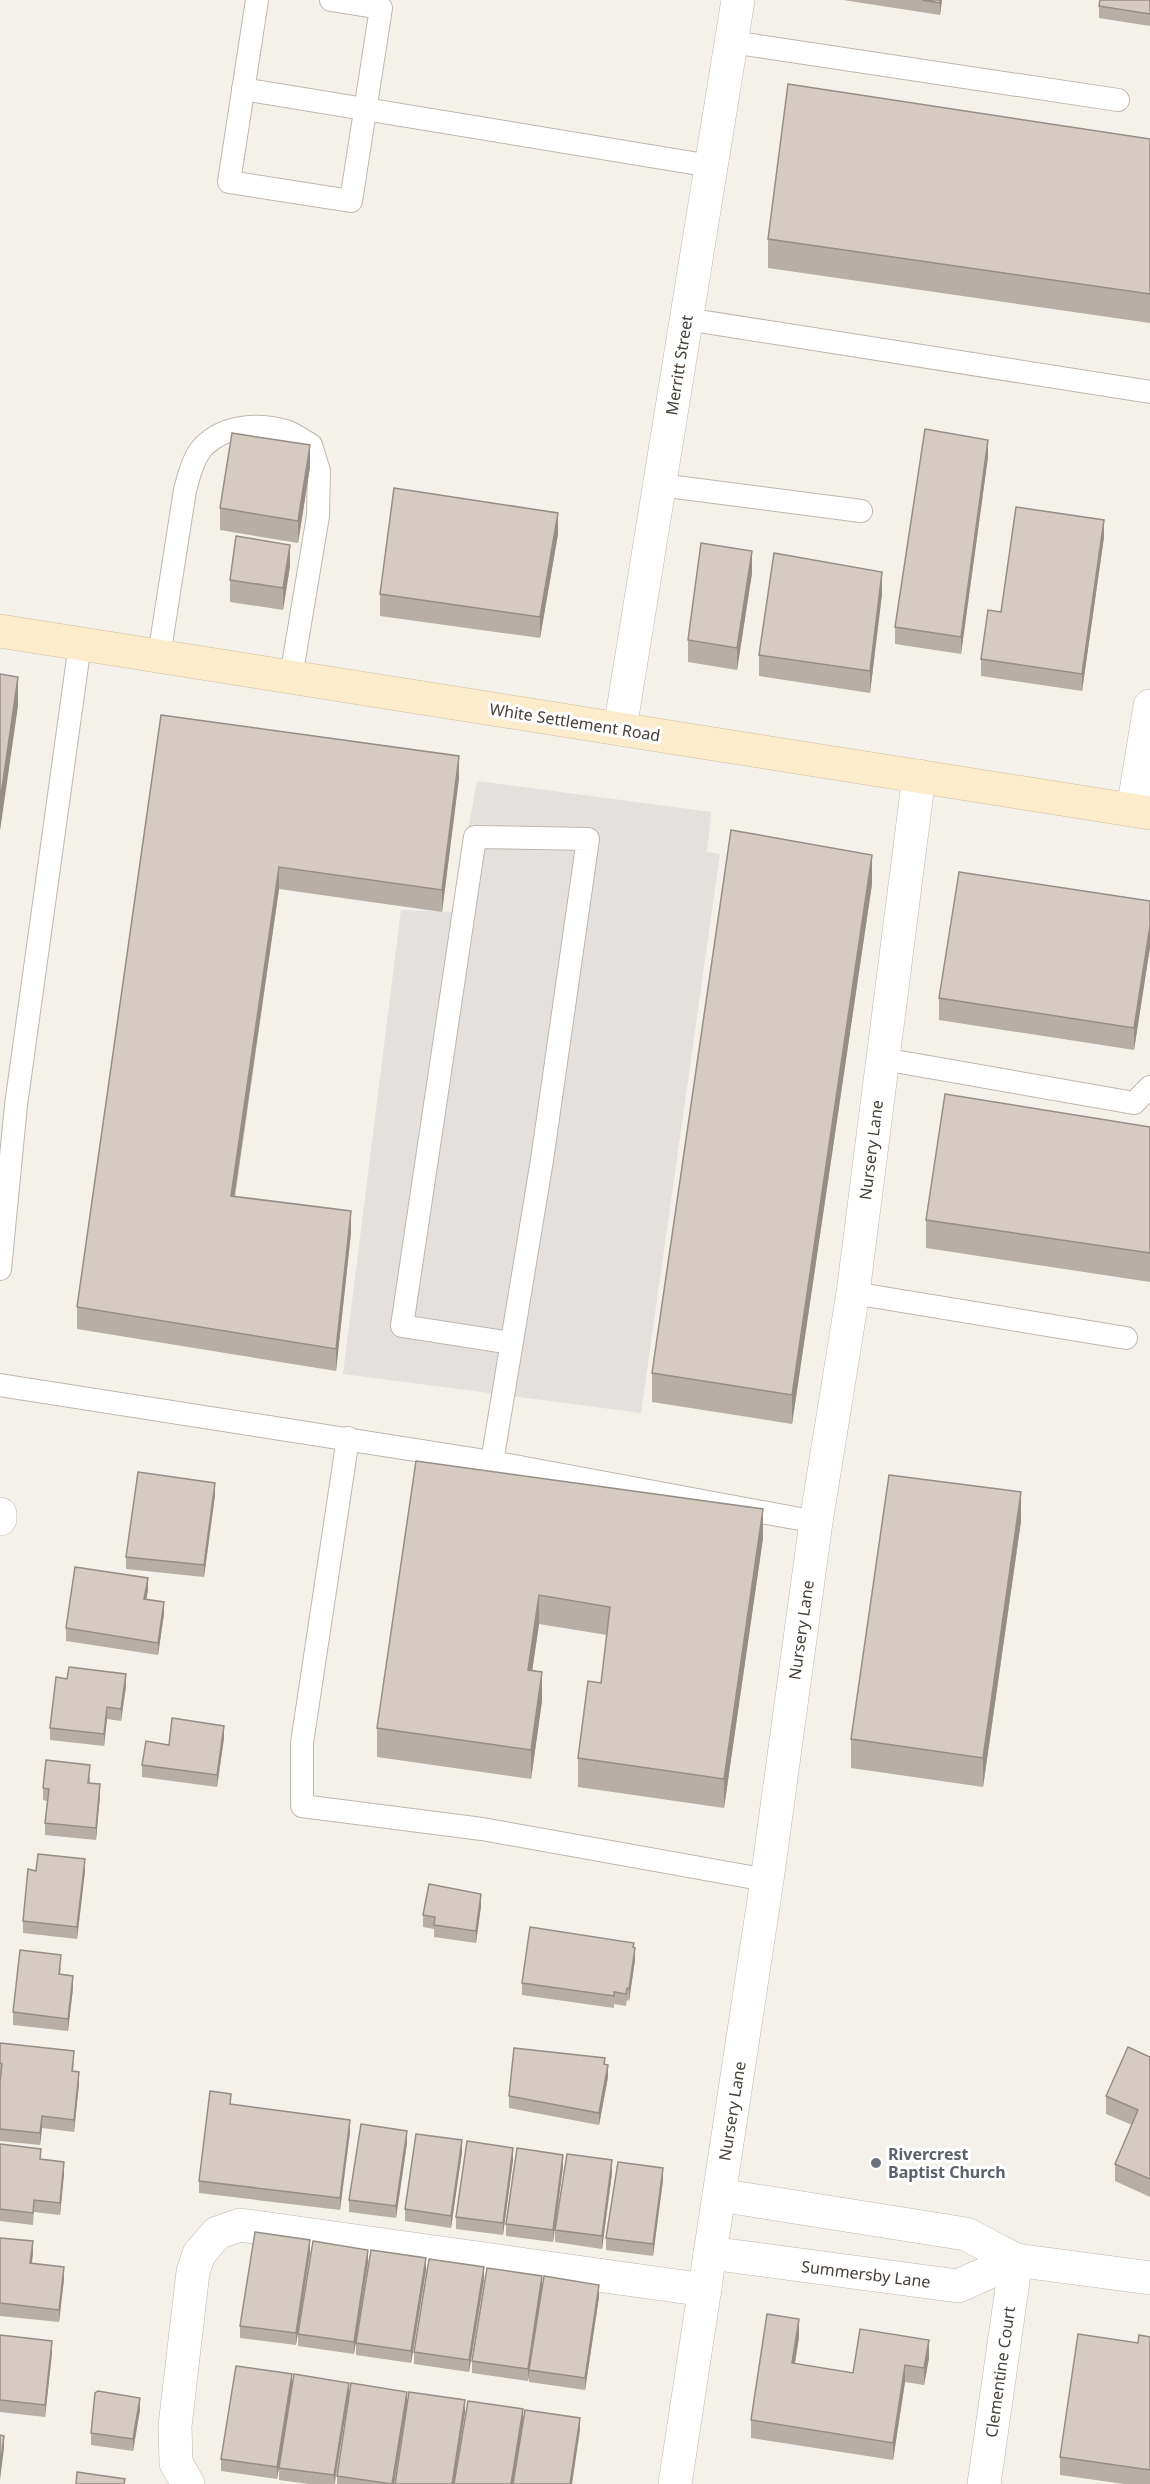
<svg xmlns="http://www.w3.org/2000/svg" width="1150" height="2484" font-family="'Noto Sans',sans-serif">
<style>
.parking{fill:#e3e0de}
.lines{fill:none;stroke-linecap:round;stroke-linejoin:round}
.lane-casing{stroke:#bfb7ad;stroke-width:24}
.street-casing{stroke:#bfb7ad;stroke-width:34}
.secondary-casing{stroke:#d1bf9c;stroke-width:34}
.lane{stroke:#fff;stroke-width:22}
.street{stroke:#fff;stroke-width:33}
.secondary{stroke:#fceccc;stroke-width:33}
.wall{fill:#b7afa5}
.shaded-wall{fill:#958e86}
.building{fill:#d5cbc0;stroke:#958e86;stroke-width:1.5}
.worship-dot{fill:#6b7280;stroke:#fff;stroke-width:2}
.labels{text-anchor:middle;stroke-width:6;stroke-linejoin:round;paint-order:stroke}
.street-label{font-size:16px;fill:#474038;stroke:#fff}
.worship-label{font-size:16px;font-weight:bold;fill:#5b616d;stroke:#fff;text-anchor:start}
</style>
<rect width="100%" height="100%" fill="#f4f0ea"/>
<polygon class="parking" points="477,781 711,812 707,852 720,854 641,1413 343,1374 401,910 453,912"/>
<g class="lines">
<defs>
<g id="lane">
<polyline points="257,0 229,182 351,201 381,8 331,0"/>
<polyline points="731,42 1118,100"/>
<polyline points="243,89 711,166"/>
<polyline points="686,319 1150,392"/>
<polyline points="660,485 861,511"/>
<path d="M 159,656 L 185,490 C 189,476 193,458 203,447 C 224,425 258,423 286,431 C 294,434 303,440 311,445 L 319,471 L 318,516 L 291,677"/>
<polyline points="883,1059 1134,1103 1150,1087"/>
<polyline points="0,1269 16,1105 80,644"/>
<polyline points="853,1293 1126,1338"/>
<polyline points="511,1343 402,1326 475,837 588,839 542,1160 492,1462 816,1522"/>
<polyline points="0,1385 492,1462"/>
<polyline points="348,1438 302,1743 302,1806 482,1829 767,1880"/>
</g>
<g id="street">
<polyline points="620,729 738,0"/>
<polyline points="1133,810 1150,706"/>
<polyline points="0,1514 0,1519"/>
<polyline points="719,2195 966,2234 1016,2260 1150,2278"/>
<polyline points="710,2253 958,2286 1016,2260"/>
<polyline points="188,2484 176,2463 175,2426 193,2272 199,2254 217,2233 240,2225 705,2290"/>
<polyline points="675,2484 767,1880 816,1522 853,1293 919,776"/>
<polyline points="984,2484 1016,2260"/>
</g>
<polyline id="secondary" points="0,631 1150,813"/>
</defs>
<use href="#lane" class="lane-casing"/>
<use href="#street" class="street-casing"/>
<use href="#secondary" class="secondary-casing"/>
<use href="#lane" class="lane"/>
<use href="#street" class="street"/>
<use href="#secondary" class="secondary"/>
</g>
<g class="wall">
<polygon points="843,0 942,0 940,15"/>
<polygon points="1150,0 1150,26 1099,18 1099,6"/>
<polygon points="1150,139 1150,323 768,268 768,239"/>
<polygon points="988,457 961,654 895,644 895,627"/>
<polygon points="310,467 298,543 220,530 220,508"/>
<polygon points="558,534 540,638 380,616 380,594"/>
<polygon points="1104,537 1082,691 981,676 981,659 1001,612"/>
<polygon points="290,566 283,610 230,602 230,580"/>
<polygon points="752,573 737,670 688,662 688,640"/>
<polygon points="882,594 870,693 759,676 759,655"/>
<polygon points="161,715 459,778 442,912 279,889 235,1197 351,1233 336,1371 77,1329 77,1307"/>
<polygon points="872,884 792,1424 652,1402 652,1373"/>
<polygon points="1150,901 1150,947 1134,1050 939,1020 939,998"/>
<polygon points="1150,1127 1150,1282 926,1248 926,1220"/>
<polygon points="416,1461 763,1538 724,1808 578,1787 578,1758 601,1683 607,1635 539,1624 532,1671 542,1701 531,1779 377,1757 377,1728"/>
<polygon points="215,1495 204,1577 126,1569 126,1557"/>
<polygon points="1021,1521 983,1787 851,1768 851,1739"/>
<polygon points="148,1590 146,1600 164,1614 158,1655 66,1641 66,1628"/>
<polygon points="126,1686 121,1721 107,1719 104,1746 50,1740 50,1728"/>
<polygon points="224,1738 217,1787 142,1777 142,1765 169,1745"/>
<polygon points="90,1777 90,1783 100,1796 96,1840 45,1835 45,1823 47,1801 43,1800 43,1788"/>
<polygon points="36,1871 85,1871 77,1939 23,1933 23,1921"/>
<polygon points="481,1906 476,1943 434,1937 434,1929 423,1927 423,1915"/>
<polygon points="634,1947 635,1960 629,2001 627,2000 626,2006 614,2004 614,2008 522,1995 522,1983"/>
<polygon points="61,1967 60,1974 73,1988 68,2031 13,2025 13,2012"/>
<polygon points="0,2043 74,2063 73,2072 79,2084 74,2132 42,2128 40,2145 0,2141"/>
<polygon points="1150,2057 1150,2197 1115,2181 1115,2164 1132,2125 1106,2114 1106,2096"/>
<polygon points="605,2064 608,2077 599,2125 509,2108 509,2096"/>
<polygon points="350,2132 340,2210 199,2193 199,2181"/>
<polygon points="407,2143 396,2218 349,2212 349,2200"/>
<polygon points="0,2144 41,2159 64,2174 60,2215 34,2212 33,2225 0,2221"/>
<polygon points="462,2152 451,2228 405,2221 405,2209"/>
<polygon points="513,2160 503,2235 456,2229 456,2217"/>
<polygon points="563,2167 553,2242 506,2236 506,2224"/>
<polygon points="612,2173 602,2249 555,2242 555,2230"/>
<polygon points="663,2180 653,2256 606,2250 606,2238"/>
<polygon points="0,2238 33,2253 32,2263 64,2279 59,2322 0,2316"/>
<polygon points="310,2252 296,2345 240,2338 240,2326"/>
<polygon points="368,2262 354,2354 298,2346 298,2334"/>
<polygon points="426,2270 411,2363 356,2355 356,2343"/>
<polygon points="484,2279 469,2372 414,2364 414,2352"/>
<polygon points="542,2287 599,2297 585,2390 529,2382 529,2372 528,2381 472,2373 472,2361"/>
<polygon points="0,2335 52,2353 45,2417 0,2412"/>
<polygon points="799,2337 795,2364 853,2373 929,2358 924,2385 905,2382 893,2460 751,2438 751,2420"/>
<polygon points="1150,2337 1150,2484 1124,2484 1060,2475 1060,2457 1138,2343"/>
<polygon points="349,2383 335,2484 309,2484 279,2480 279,2468"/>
<polygon points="292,2386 277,2479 221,2471 221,2459"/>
<polygon points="407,2404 394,2484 337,2484 337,2476"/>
<polygon points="140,2410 133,2451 91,2445 91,2433"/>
</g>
<g class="shaded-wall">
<polygon points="940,0 942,0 940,15"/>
<polygon points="988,440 988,457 961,654 961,637"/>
<polygon points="310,445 310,467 298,543 298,521"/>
<polygon points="558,513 558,534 540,638 540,617"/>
<polygon points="1104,520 1104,537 1082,691 1082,674"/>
<polygon points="290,545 290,566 283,610 283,588"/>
<polygon points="752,551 752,573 737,670 737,648"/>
<polygon points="882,572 882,594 870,693 870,671"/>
<polygon points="18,677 18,706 0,831 0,802"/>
<polygon points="459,756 459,778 442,912 442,890"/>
<polygon points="872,855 872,884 792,1424 792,1395"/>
<polygon points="279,867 279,889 231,1218 231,1196"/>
<polygon points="1150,926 1150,947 1134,1050 1134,1028"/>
<polygon points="351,1211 351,1233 336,1371 336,1349"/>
<polygon points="215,1483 215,1495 204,1577 204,1565"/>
<polygon points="1021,1492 1021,1521 983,1787 983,1758"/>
<polygon points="763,1509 763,1538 724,1808 724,1779"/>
<polygon points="148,1578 148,1590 144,1611 144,1599"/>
<polygon points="539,1595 539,1624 528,1699 528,1670"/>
<polygon points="164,1602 164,1614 158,1655 158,1643"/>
<polygon points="542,1672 542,1701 531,1779 531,1750"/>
<polygon points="126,1674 126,1686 121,1721 121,1709"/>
<polygon points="107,1707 107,1719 104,1746 104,1734"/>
<polygon points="224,1726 224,1738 217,1787 217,1775"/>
<polygon points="100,1784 100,1796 96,1840 96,1828"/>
<polygon points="85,1859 85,1871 77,1939 77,1927"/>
<polygon points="481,1894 481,1906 476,1943 476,1931"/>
<polygon points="634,1943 634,1955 635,1948 635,1960 629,2001 629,1989"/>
<polygon points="73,1976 73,1988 68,2031 68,2019"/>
<polygon points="608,2065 608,2077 599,2125 599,2113"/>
<polygon points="79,2072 79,2084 74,2132 74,2120"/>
<polygon points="42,2116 42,2128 40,2145 40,2133"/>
<polygon points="350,2120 350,2132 340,2210 340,2198"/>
<polygon points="407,2131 407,2143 396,2218 396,2206"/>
<polygon points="462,2140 462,2152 451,2228 451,2216"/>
<polygon points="513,2148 513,2160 503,2235 503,2223"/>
<polygon points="563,2155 563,2167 553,2242 553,2230"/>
<polygon points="612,2160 612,2173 602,2249 602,2236"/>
<polygon points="64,2162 64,2174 60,2215 60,2203"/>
<polygon points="663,2168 663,2180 653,2256 653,2244"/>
<polygon points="310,2240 310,2252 296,2345 296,2333"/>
<polygon points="33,2241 33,2253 30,2275 30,2263"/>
<polygon points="368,2250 368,2262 354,2354 354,2342"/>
<polygon points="426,2258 426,2270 411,2363 411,2351"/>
<polygon points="64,2267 64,2279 59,2322 59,2310"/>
<polygon points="484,2267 484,2279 469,2372 469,2360"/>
<polygon points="542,2276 542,2288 528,2381 528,2369"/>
<polygon points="599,2285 599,2297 585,2390 585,2378"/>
<polygon points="799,2319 799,2337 792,2380 792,2363"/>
<polygon points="929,2340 929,2358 924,2385 924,2368"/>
<polygon points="52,2341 52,2353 45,2417 45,2405"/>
<polygon points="905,2365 905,2382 893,2460 893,2443"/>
<polygon points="292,2374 292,2386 277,2479 277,2467"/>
<polygon points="349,2383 349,2395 334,2484 334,2475"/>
<polygon points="407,2392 407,2404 394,2484 392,2484"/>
<polygon points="140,2398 140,2410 133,2451 133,2439"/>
<polygon points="465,2400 465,2413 454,2484 452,2484"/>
<polygon points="523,2409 523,2421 513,2484 511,2484"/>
<polygon points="580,2418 580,2430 572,2484 570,2484"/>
<polygon points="4,2436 4,2448 0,2480 0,2468"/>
</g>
<g class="building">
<polygon points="922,0 940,0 940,3"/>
<polygon points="1100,0 1150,0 1150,14 1099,6"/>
<polygon points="788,84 1150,139 1150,294 768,239"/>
<polygon points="925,429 988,440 961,637 895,627"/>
<polygon points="232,433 310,445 298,521 220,508"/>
<polygon points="394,488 558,513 540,617 380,594"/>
<polygon points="1016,507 1104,520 1082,674 981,659 988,610 1001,612"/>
<polygon points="236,536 290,545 283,588 230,580"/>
<polygon points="701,543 752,551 737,648 688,640"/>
<polygon points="774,553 882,572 870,671 759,655"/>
<polygon points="0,674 18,677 0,802"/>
<polygon points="161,715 459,756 442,890 279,867 231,1196 351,1211 336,1349 77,1307"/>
<polygon points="731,830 872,855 792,1395 652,1373"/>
<polygon points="959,872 1150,901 1150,926 1134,1028 939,998"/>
<polygon points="945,1094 1150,1127 1150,1253 926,1220"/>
<polygon points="416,1461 763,1509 724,1779 578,1758 588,1681 601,1683 610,1607 539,1595 528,1670 542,1672 531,1750 377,1728"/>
<polygon points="138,1472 215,1483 204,1565 126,1557"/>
<polygon points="889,1475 1021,1492 983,1758 851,1739"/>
<polygon points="75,1567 148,1578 144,1599 164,1602 158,1643 66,1628"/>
<polygon points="69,1667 126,1674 121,1709 107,1707 104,1734 50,1728 56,1677 67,1679"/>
<polygon points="172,1718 224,1726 217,1775 142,1765 146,1741 169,1745"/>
<polygon points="46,1760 90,1765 88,1783 100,1784 96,1828 45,1823 49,1789 43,1788"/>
<polygon points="38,1854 85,1859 77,1927 23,1921 28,1869 36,1871"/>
<polygon points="429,1884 481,1894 476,1931 434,1925 435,1917 423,1915"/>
<polygon points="530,1927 634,1943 633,1947 635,1948 629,1989 627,1988 626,1994 614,1992 614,1996 522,1983"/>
<polygon points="20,1950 61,1955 59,1974 73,1976 68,2019 13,2012"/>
<polygon points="0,2043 74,2051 72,2071 79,2072 74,2120 42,2116 40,2133 0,2129 0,2082 2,2064 0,2063"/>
<polygon points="1128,2047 1150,2057 1150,2179 1115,2164 1138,2110 1106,2096"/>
<polygon points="514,2048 605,2058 604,2064 608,2065 599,2113 509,2096"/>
<polygon points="210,2091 231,2094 230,2104 350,2120 340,2198 199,2181"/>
<polygon points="361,2124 407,2131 396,2206 349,2200"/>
<polygon points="416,2134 462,2140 451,2216 405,2209"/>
<polygon points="467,2141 513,2148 503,2223 456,2217"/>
<polygon points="0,2144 41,2149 40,2159 64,2162 60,2203 34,2200 33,2213 0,2209"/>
<polygon points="517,2148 563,2155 553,2230 506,2224"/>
<polygon points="567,2154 612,2160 602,2236 555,2230"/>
<polygon points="618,2162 663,2168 653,2244 606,2238"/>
<polygon points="255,2232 310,2240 296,2333 240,2326"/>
<polygon points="0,2238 33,2241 30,2263 64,2267 59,2310 0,2303"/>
<polygon points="313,2241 368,2250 354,2342 298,2334"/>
<polygon points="371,2250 426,2258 411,2351 356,2343"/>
<polygon points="429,2259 484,2267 469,2360 414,2352"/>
<polygon points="487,2268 542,2276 528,2369 472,2361"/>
<polygon points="544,2276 599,2285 585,2378 529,2370"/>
<polygon points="767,2314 799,2319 792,2363 853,2373 860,2329 929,2340 924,2368 905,2365 893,2443 751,2420"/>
<polygon points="1078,2334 1138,2343 1139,2335 1150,2337 1150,2470 1060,2457"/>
<polygon points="0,2335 52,2341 45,2405 0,2400"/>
<polygon points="236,2366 292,2374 277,2467 221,2459"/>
<polygon points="294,2374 349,2383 334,2475 279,2468"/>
<polygon points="351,2383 407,2392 392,2484 337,2476"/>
<polygon points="98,2391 140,2398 133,2439 91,2433 95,2393"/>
<polygon points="409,2392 465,2400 452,2484 395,2484"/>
<polygon points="468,2401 523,2409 511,2484 454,2484"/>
<polygon points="525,2410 580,2418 570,2484 513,2484"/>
<polygon points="0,2435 4,2436 0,2468"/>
<polygon points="77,2472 125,2479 124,2484 76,2484"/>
</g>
<circle class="worship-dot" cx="876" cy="2163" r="6"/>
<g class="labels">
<g class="street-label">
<text transform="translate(679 365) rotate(-81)" y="6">Merritt Street</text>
<text transform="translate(575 722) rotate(9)" y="6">White Settlement Road</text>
<text transform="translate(871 1150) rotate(-83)" y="6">Nursery Lane</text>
<text transform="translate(801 1630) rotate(-82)" y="6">Nursery Lane</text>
<text transform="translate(732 2111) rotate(-81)" y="6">Nursery Lane</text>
<text transform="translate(866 2274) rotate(7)" y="6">Summersby Lane</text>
<text transform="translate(1000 2372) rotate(-82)" y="6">Clementine Court</text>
</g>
<g class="worship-label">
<text x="888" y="2160">Rivercrest<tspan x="888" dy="18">Baptist Church</tspan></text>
</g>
</g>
</svg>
